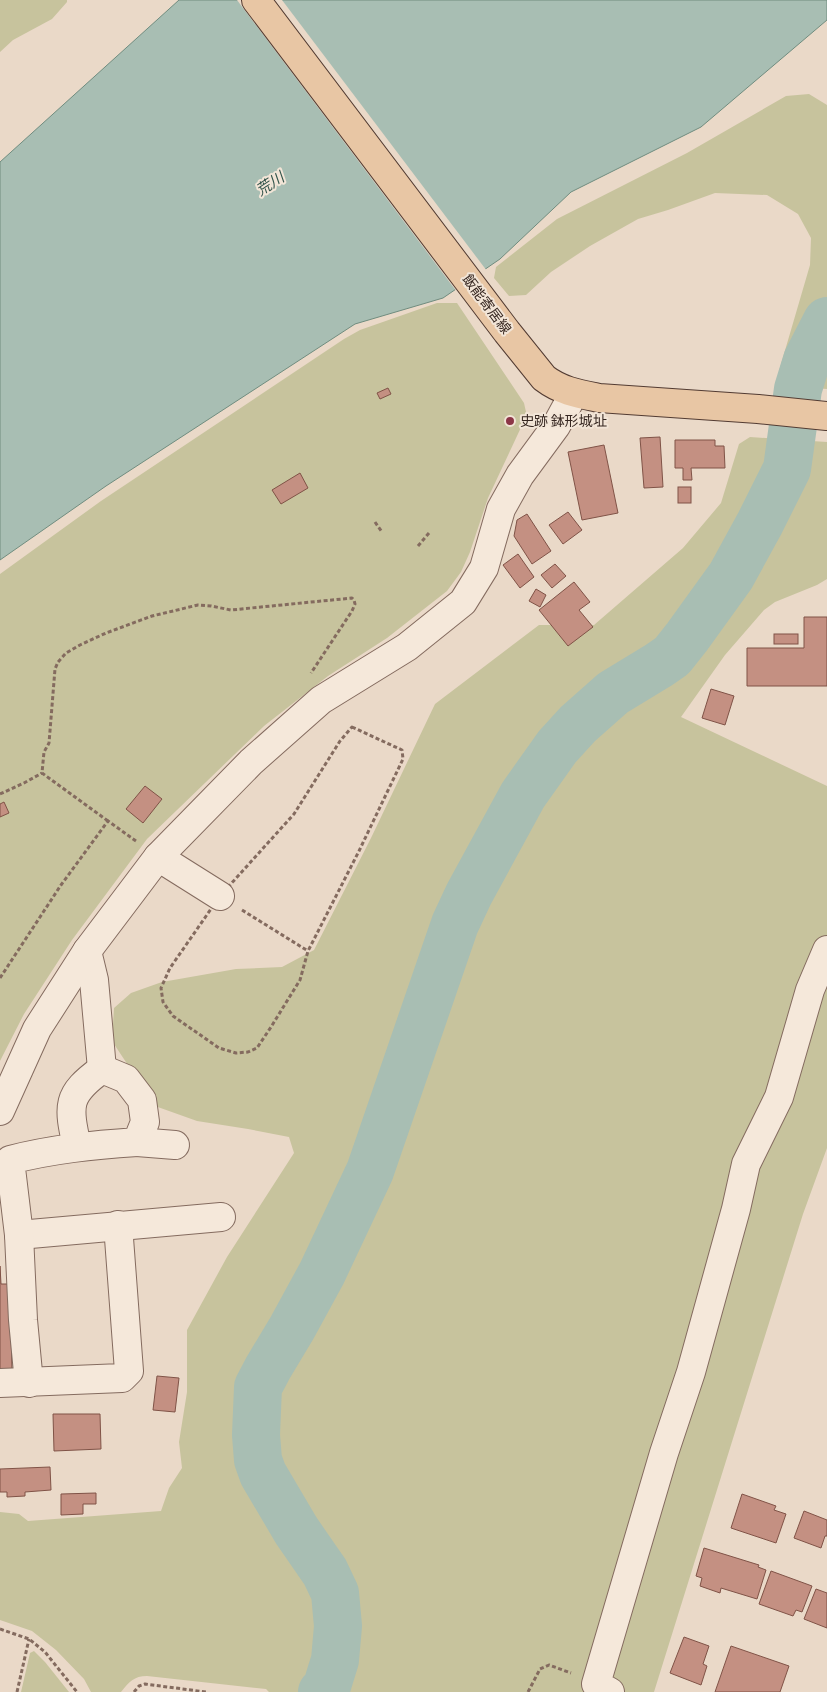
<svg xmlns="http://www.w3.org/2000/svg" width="827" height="1692" font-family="Bitter,'Noto Sans JP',serif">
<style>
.green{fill:#c7c39d}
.water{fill:#a8beb3;stroke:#708c7f}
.pier{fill:#ead9c8}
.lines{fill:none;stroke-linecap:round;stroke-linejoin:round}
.river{stroke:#a8beb3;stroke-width:48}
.building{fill:#c49082;stroke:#805347}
.minor-casing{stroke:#846b5f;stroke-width:30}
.major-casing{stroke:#523b32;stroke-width:30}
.path{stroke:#846b5f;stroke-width:3;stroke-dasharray:4 2.5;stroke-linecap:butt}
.minor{stroke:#f5e8da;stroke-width:28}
.major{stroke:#e8c6a4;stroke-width:28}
.poi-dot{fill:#8c3647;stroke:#f2e5d7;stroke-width:2}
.labels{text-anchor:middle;stroke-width:4;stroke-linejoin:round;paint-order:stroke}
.street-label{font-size:14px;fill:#362721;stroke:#f2e5d7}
.poi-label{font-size:14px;fill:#362721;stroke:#f2e5d7;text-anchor:start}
.water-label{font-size:15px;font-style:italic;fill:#32544b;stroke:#f2e5d7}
</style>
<rect width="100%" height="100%" fill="#ead9c8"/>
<g class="green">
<polygon points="0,0 67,0 67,2 52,19 13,40 0,52"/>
<polygon points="809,94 827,105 827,389 785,386 779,371 810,265 811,238 798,214 767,195 715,193 668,210 638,219 590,246 551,272 526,295 509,296 494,278 496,267 557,219 687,153 786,96"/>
<polygon points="437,303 457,303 524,403 526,412 524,421 488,498 470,552 461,572 447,591 387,638 328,676 264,726 147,839 72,940 24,1014 0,1061 0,574 101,501 344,339 360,330"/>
<path d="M 750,437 L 827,442 L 827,579 L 817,585 L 775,602 L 764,610 L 725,655 L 681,717 L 827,786 L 827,1148 L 803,1214 L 654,1692 L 269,1692 L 266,1689 L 147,1676 C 134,1676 129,1682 121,1692 L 91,1692 L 84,1679 L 56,1650 L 32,1631 L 0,1620 L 0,1512 L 19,1514 L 28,1521 L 161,1511 L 169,1488 L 182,1468 L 179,1442 L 187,1392 L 187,1330 L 227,1257 L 294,1153 L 289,1137 L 248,1129 L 197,1121 L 155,1106 L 112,1041 L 114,1008 L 131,993 L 162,982 L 236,969 L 282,967 L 314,950 L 371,838 L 435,704 L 539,625 L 594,625 L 683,548 L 721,503 L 739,444 Z"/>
<polygon points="34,1651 45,1662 69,1692 21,1692 30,1653"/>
</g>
<polygon class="water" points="179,0 827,0 827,20 701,127 571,192 500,259 443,298 355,324 106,486 0,560 0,162"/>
<polygon class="pier" points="237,0 282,0 487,271 457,292"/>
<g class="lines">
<polyline class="river" points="322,1692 326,1689 335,1660 338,1626 335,1593 325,1572 296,1530 263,1474 258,1460 256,1435 258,1387 268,1368 292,1328 322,1273 370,1171 455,924 469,894 523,795 557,747 578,724 613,693 659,665 672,656 687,637 731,576 760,523 787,469 798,389 807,360 827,321"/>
</g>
<g class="building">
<polygon points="388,388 391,394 380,399 377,393"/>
<polygon points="660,437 663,487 644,488 640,438"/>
<polygon points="675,440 715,440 715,446 724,446 725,468 691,468 692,480 683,480 683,468 675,468"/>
<polygon points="604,445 618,513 582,520 568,452"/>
<polygon points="300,473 308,488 281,504 272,490"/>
<rect x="678" y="487" width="13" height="16"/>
<polygon points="568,512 582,530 563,544 549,525"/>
<polygon points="527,514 551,551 532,564 514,536 517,520"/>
<polygon points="518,554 534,577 520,588 503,565"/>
<polygon points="555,564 566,576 552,588 541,575"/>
<polygon points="574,582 590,602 579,610 593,627 568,646 539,610"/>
<polygon points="536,589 546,595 540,607 529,601"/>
<polygon points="804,617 827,617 827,686 747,686 747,648 804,648"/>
<rect x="774" y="634" width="24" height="10"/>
<polygon points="711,689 734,696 725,725 702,718"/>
<polygon points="145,786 162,799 143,823 126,809"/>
<polygon points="4,802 9,813 0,817 0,804"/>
<polygon points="0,1266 1,1284 10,1284 12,1372 0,1372"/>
<polygon points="157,1376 179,1378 175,1412 153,1410"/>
<polygon points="53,1414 100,1414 101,1449 54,1451"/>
<polygon points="50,1467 51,1490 25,1492 25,1496 7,1497 7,1492 0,1492 0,1469"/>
<polygon points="96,1493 96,1504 83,1504 83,1514 61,1515 61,1494"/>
<polygon points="742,1494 776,1506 774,1510 786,1514 776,1543 731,1528"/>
<polygon points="804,1511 827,1520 827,1536 825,1536 821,1548 794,1538"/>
<polygon points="704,1548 759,1565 758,1567 766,1570 757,1599 721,1588 720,1593 700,1586 702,1578 696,1576"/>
<polygon points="771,1571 812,1586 802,1612 796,1610 793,1616 759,1604"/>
<polygon points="816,1589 827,1593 827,1628 804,1619"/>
<polygon points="684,1637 709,1646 703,1664 707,1666 701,1685 670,1673"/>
<polygon points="731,1646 789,1666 780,1692 715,1692"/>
</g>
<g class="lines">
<defs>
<g id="minor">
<polyline points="158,857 220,896"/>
<polyline points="87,951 94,980 102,1069"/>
<polyline points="0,1111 37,1029 87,951 158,857 251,762 321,700 407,647 463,602 484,568 501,509 520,475 556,426 574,393"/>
<polyline points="137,1142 175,1145"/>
<polyline points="19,1235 221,1217"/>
<polyline points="0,1383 122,1378 129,1371 118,1225"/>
<path d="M 29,1383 L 23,1320 L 19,1235 L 10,1160 C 52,1149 94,1145 137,1142 L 145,1122 L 142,1100 L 126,1079 L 102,1069 C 66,1095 68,1105 77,1147"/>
<polyline points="610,1692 596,1684 664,1453 691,1372 736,1209 746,1164 779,1097 810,990 827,950"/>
</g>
<path id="major" d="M 256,0 L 507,332 L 544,378 C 561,391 579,394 599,398 L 758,409 L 827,416"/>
</defs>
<use href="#minor" class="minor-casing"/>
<use href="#major" class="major-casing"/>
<g class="path">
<polyline points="375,522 382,532"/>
<polyline points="418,546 429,533"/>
<polygon points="352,727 402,750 403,759 359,851 308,951 300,980 271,1027 257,1048 248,1052 236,1053 219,1048 173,1016 163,1002 161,988 170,968 220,896 294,814 340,741"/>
<polyline points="0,794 24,783 42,773"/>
<polyline points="108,821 42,773 44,752 49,743 55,669 58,662 66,653 80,645 106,633 152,616 198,605 211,606 231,610 352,598 354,600 355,604 352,611 311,673"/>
<polyline points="242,910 308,951"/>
<polyline points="0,978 61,885 108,821 136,841"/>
<polyline points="0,1629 29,1639 45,1652 77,1692"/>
<polyline points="17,1692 29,1639"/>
<polyline points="134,1692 139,1686 145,1684 206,1692"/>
<polyline points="528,1692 540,1669 549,1665 571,1673"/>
</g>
<use href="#minor" class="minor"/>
<use href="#major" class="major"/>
</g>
<circle class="poi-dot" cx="510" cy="421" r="5"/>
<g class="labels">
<g class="street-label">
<text transform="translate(487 304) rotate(53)" y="5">飯能寄居線</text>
</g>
<g class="poi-label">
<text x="520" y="426">史跡 鉢形城址</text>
</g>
<g class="water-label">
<text transform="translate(270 184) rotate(-33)" y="5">荒川</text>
</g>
</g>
</svg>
